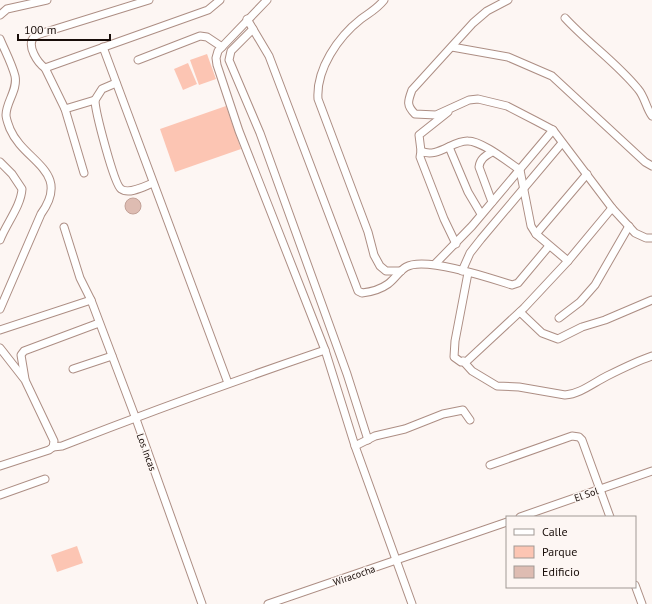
<svg xmlns="http://www.w3.org/2000/svg" width="652" height="604" font-family="'PT Sans',sans-serif">
<style>
.green{fill:#fcc5b3}
.building{fill:#debcb2;stroke:#c2a197}
.lines{fill:none;stroke-linecap:round;stroke-linejoin:round}
.minor-casing{stroke:#ad8e84;stroke-width:9}
.minor{stroke:#fff;stroke-width:7}
.labels{text-anchor:middle;stroke-width:3;stroke-linejoin:round;paint-order:stroke}
.street-label{font-size:10px;fill:#180d09;stroke:#fdf6f3}
</style>
<rect width="100%" height="100%" fill="#fdf6f3"/>
<g class="green">
<polygon points="207,54 216,79 199,85 190,60"/>
<polygon points="188,63 197,84 183,90 174,69"/>
<polygon points="226,106 241,149 175,172 160,129"/>
<polygon points="77,546 83,563 57,572 51,555"/>
</g>
<circle class="building" cx="133" cy="206" r="8"/>
<g class="lines">
<defs>
<g id="minor">
<polyline points="267,0 218,51 216,58 217,65 239,131 325,350 355,446 412,604"/>
<path d="M 384,0 C 377,9 369,13 361,19 C 338,37 316,69 318,99 L 368,232 L 374,255 L 380,266 L 386,271 L 401,271"/>
<path d="M 508,0 L 487,11 L 473,23 L 412,90 C 408,101 406,105 415,114 L 436,115 L 469,100 L 478,99 L 507,106 L 536,121 L 553,130 L 612,208 L 635,233 L 646,238 L 652,238"/>
<polyline points="0,15 7,9 47,0"/>
<path d="M 565,18 C 588,43 617,63 638,89 C 645,97 646,108 652,116"/>
<path d="M 247,19 L 269,56 L 358,291 L 362,293 C 371,292 381,289 388,284 C 395,279 399,271 406,267 C 425,256 490,278 512,285 L 518,283 L 549,246"/>
<polyline points="253,29 231,51 229,60 260,133 347,374 368,440"/>
<path d="M 0,39 C 5,51 12,64 15,76 C 18,90 6,102 6,115 C 6,119 9,126 10,129 C 24,162 72,171 41,214 L 0,309"/>
<polyline points="103,47 228,383"/>
<polyline points="452,47 508,57 552,76 645,162 652,166"/>
<polyline points="138,60 200,36 207,37 222,47"/>
<polyline points="45,68 208,10 220,0"/>
<path d="M 116,83 L 102,89 L 95,100 C 95,111 114,184 121,189 C 129,195 145,186 153,183"/>
<polyline points="65,109 95,100"/>
<path d="M 448,112 L 419,135 L 421,151 C 437,159 453,140 468,141 C 482,141 508,162 520,170 L 531,226 L 536,234 L 568,261"/>
<polyline points="449,147 468,192 481,214"/>
<polyline points="421,151 420,157 444,219 456,244"/>
<path d="M 0,162 L 12,174 L 22,189 C 21,206 6,224 0,240"/>
<path d="M 84,173 L 65,109 L 45,68 C 38,63 26,46 34,37 C 37,34 44,33 49,31 L 149,0"/>
<path d="M 492,202 L 479,167 C 480,159 485,156 492,152"/>
<polyline points="64,227 80,278 91,300 136,419 202,604"/>
<polyline points="536,234 587,174"/>
<polyline points="435,264 472,226 553,130"/>
<polyline points="462,271 470,253 481,239 562,143"/>
<polyline points="468,273 455,341 454,357 461,362 467,361 524,308 568,261 612,208"/>
<polyline points="520,312 542,333 558,339 582,327 605,320 652,300"/>
<polyline points="559,318 580,302 595,285 629,226"/>
<polyline points="0,330 91,300"/>
<polyline points="0,348 25,380 54,441 53,447 49,450 0,466"/>
<path d="M 463,361 L 472,371 L 497,386 L 519,387 L 565,395 C 580,394 593,383 607,376 C 621,369 637,361 652,356"/>
<polyline points="73,369 112,356"/>
<polyline points="25,379 21,355 24,351 99,323"/>
<polyline points="355,446 375,436 405,429 443,414 463,410 470,420"/>
<path d="M 53,447 L 62,446 C 149,412 237,380 325,350"/>
<polyline points="490,465 572,436 579,437 582,440 610,517"/>
<polyline points="0,495 45,479"/>
<polyline points="520,517 652,471"/>
<polyline points="635,585 642,604"/>
<polyline points="268,604 507,522"/>
</g>
</defs>
<use href="#minor" class="minor-casing"/>
<use href="#minor" class="minor"/>
</g>
<g class="labels">
<g class="street-label">
<text transform="translate(147 452) rotate(70)" y="4">Los Incas</text>
<text transform="translate(586 494) rotate(-19)" y="4">El Sol</text>
<text transform="translate(354 575) rotate(-19)" y="4">Wiracocha</text>
</g>
</g>
<rect x="506" y="516" width="130" height="72" fill="#fdf6f3" stroke="#a19995"/>
<rect x="514" y="529" width="20" height="6" fill="#ffffff" stroke="#a19995"/>
<text x="542" y="536" font-size="12" fill="#180d09">Calle</text>
<rect x="514" y="546" width="20" height="12" fill="#fcc5b3" stroke="#a19995"/>
<text x="542" y="556" font-size="12" fill="#180d09">Parque</text>
<rect x="514" y="566" width="20" height="12" fill="#debcb2" stroke="#a19995"/>
<text x="542" y="576" font-size="12" fill="#180d09">Edificio</text>
<path d="M18 34v6h92v-6" fill="none" stroke="#180d09" stroke-width="2"/>
<text x="24" y="34" font-size="12" fill="#180d09" stroke="#fdf6f3" stroke-width="3" paint-order="stroke">100 m</text>
</svg>
